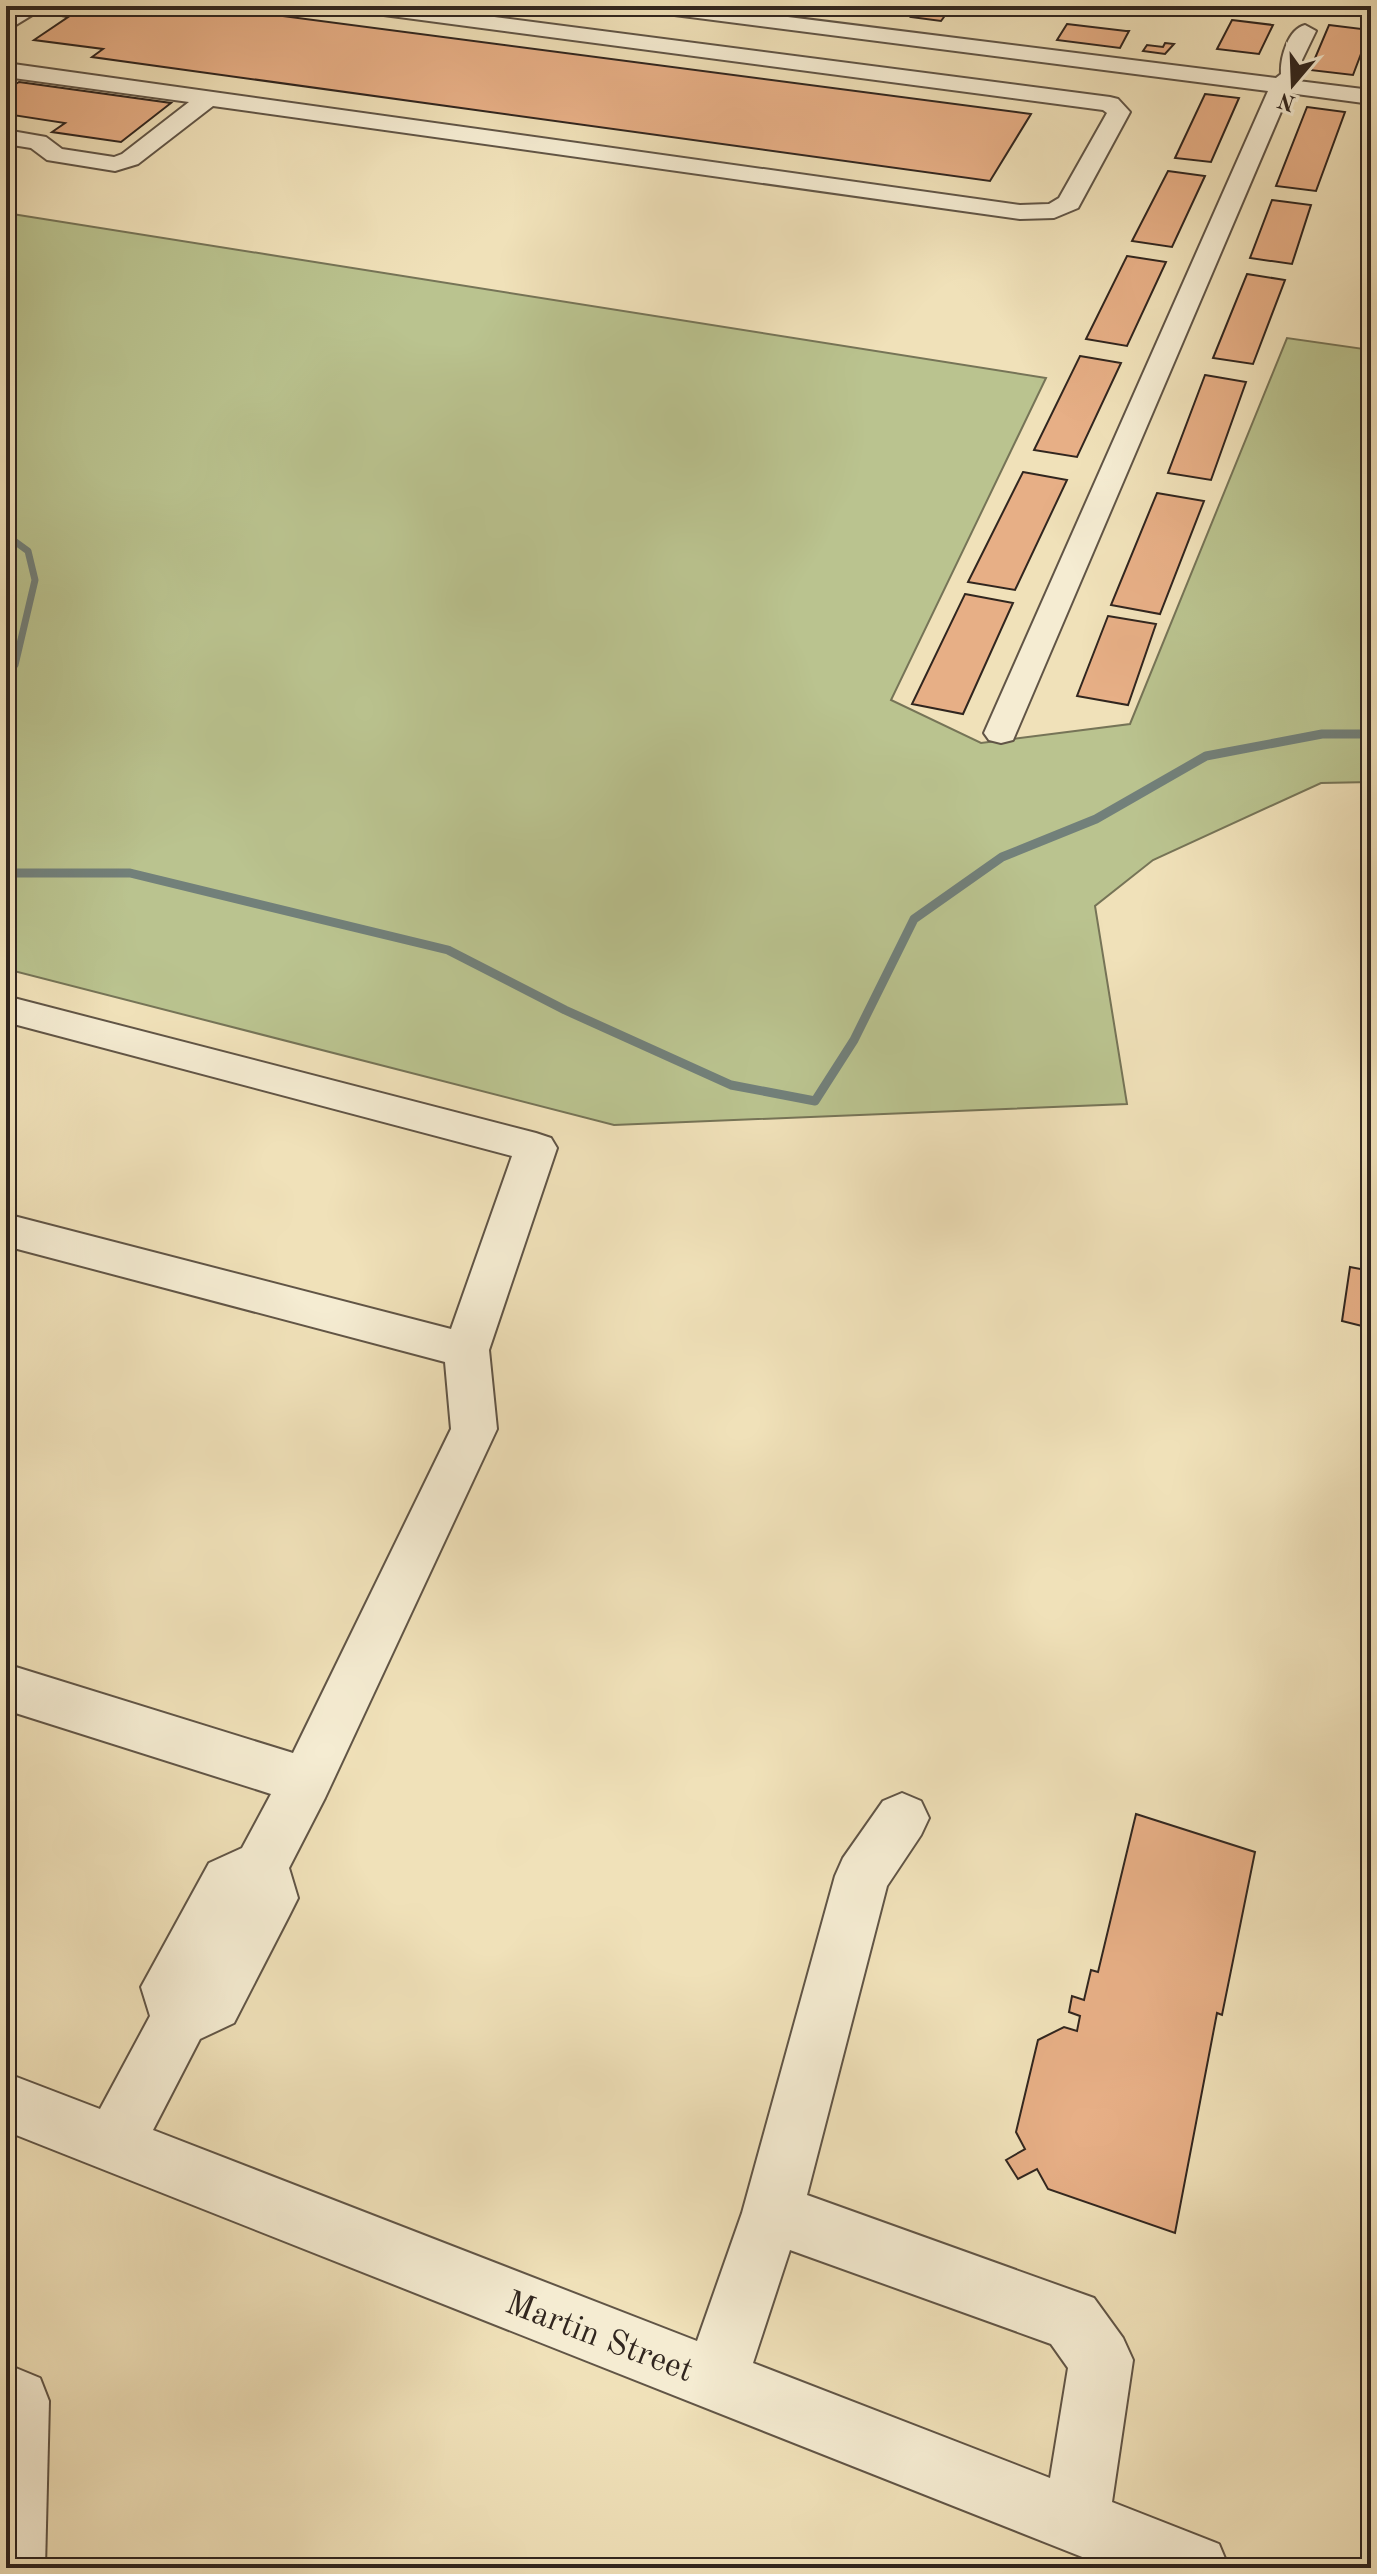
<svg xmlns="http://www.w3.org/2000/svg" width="1377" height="2574" font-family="'Old Standard TT',serif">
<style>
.green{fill:#bac38f;stroke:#767457;stroke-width:2}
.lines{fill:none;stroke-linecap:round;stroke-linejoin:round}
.stream-far1{stroke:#72807a;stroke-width:7}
.stream{stroke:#72807a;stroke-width:9}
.building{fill:#e7af86;stroke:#31261f;stroke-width:2}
.minor-casing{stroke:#615546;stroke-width:4}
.minor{fill:#f5ecd2;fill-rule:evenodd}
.labels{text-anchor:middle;stroke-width:8;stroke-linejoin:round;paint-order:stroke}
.near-street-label{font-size:34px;fill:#31261f;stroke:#f5ecd2}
</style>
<rect width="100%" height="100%" fill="#f0e1b9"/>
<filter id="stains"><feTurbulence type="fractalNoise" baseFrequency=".0025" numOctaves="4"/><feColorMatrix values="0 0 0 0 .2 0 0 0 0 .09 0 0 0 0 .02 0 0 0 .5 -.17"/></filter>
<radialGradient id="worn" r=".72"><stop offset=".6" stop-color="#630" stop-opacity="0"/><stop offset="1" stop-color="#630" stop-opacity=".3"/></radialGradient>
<polygon class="green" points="6,213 1046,378 891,700 981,743 1130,724 1287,338 1371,350 1371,782 1321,783 1153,860 1095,906 1127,1104 614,1125 6,969"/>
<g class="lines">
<polyline class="stream-far1" points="6,535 28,551 35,580 15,665 6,672"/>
<polyline class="stream" points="6,873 130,873 448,950 565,1010 731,1085 815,1101 854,1040 914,919 1002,857 1096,819 1206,756 1322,734 1371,734"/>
</g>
<g class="building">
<polygon points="85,6 206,6 1031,114 990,181 92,57 103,49 34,40 68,17 61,16 68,12 75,13"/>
<polygon points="821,6 887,6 881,13 852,10 848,14 817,10"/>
<polygon points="920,6 952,6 941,21 911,17"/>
<polygon points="1078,6 1145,6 1140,14"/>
<polygon points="1232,20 1273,25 1259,54 1217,49"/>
<polygon points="1067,24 1126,31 1129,31 1120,48 1057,40"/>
<polygon points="1329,25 1370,30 1353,75 1310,70"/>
<polygon points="1165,43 1174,44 1165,54 1143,51 1147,45 1163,47"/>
<polygon points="19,82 171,103 121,142 52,132 65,123 6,114 6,90"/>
<polygon points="1205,94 1239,98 1211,162 1175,158"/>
<polygon points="1307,107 1345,112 1316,191 1276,186"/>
<polygon points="1168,171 1205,176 1172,247 1132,241"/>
<polygon points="1272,200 1311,205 1292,264 1250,258"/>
<polygon points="1127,256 1166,262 1127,346 1086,339"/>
<polygon points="1247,274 1285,280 1253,364 1213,358"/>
<polygon points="1080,356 1121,363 1077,457 1034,450"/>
<polygon points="1205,375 1246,382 1211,480 1168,473"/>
<polygon points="1023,472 1067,480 1015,590 968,582"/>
<polygon points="1157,493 1204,501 1160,614 1111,605"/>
<polygon points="965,594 1013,603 963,714 912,704"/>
<polygon points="1108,616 1156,624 1128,705 1077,696"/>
<polygon points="1350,1267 1371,1271 1362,1326 1342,1321"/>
<polygon points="1136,1814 1255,1852 1222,2015 1217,2013 1175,2233 1048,2189 1037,2169 1018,2179 1006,2160 1025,2149 1016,2132 1038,2040 1064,2027 1077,2031 1080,2016 1069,2012 1072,1996 1084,2000 1091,1970 1098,1972"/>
</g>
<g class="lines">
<defs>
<g id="minor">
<polygon points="22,6 47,6 6,31 6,16"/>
<polygon points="351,6 409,6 1110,97 1118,99 1130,112 1078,208 1054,218 1020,219 213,106 138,164 115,171 47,160 31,148 6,144 6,130 46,137 62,149 114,157 122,154 189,102 6,77 6,63 1020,205 1049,204 1059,198 1107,113 1103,110 361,12"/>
<path d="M 641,6 L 701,6 L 1276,78 L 1281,74 C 1280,58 1288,29 1305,25 L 1316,31 L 1302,60 L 1303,75 L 1298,81 L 1371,90 L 1371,104 L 1289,93 L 1013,740 L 1001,743 L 989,740 L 984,733 L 1268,91 L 651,12 Z"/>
<path d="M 6,996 L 536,1133 L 551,1138 L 557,1148 L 489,1350 L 497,1429 L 325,1798 L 289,1868 L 298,1898 L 289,1916 L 234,2023 L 200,2039 L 153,2130 L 697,2341 L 742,2213 L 835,1876 L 843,1858 L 883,1801 L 902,1793 L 921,1801 L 929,1818 L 921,1835 L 887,1886 L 807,2195 L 1094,2298 L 1123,2338 L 1133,2360 L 1112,2502 L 1219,2544 L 1229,2568 L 1110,2568 L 6,2131 L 6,2073 L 100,2109 L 150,2016 L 141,1987 L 209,1863 L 242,1848 L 271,1794 L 6,1710 L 6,1664 L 293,1753 L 451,1429 L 445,1362 L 6,1246 L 6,1214 L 451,1329 L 512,1156 L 6,1022 ZM 790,2250 L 1051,2344 L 1068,2368 L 1050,2478 L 753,2363 Z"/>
<polygon points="6,2364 40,2378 49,2401 45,2568 6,2568"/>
</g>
</defs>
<use href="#minor" class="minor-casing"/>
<use href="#minor" class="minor"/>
</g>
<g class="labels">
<g class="near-street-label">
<text transform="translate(600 2335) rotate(21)" y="12">Martin Street</text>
</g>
</g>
<rect width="1377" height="2574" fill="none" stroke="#f0e1b9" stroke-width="32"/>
<rect x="8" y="8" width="1361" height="2558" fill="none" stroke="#31261f" stroke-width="4"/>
<rect x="16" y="16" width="1345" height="2542" fill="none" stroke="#31261f" stroke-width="2"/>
<g transform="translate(1293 84) rotate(199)" stroke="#f5ecd2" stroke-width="6" paint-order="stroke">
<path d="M0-6L14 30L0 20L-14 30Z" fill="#31261f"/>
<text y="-12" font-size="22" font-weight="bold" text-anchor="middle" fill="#31261f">N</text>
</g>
<rect width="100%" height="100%" filter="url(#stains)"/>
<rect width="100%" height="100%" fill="url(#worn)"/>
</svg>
